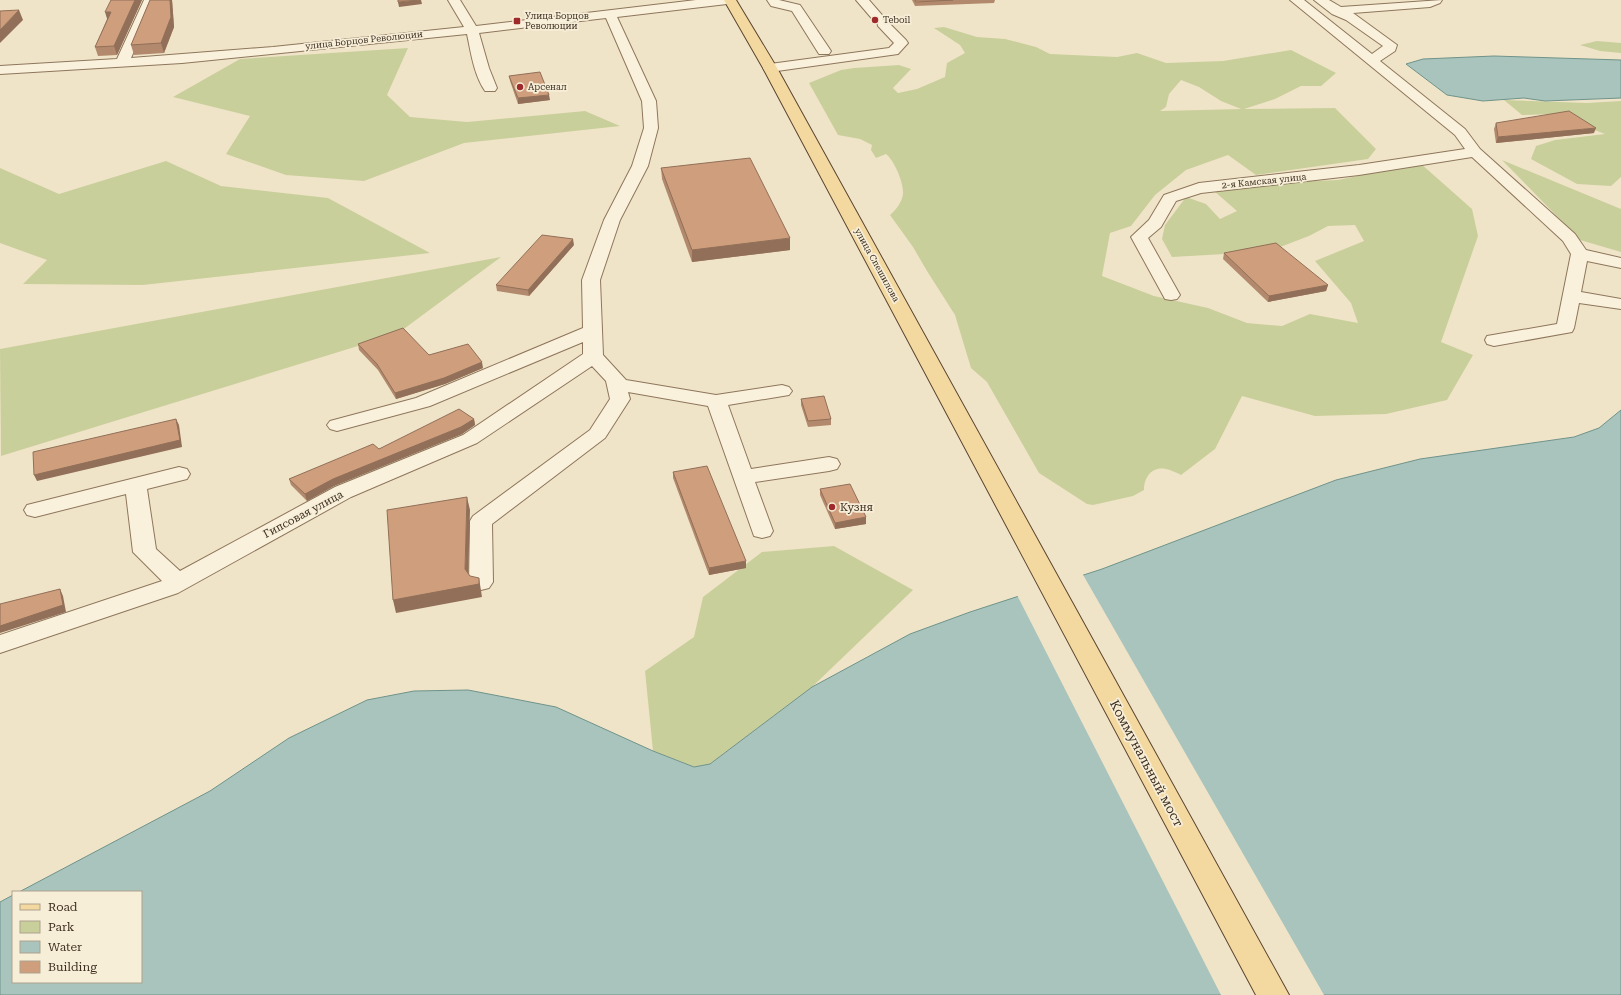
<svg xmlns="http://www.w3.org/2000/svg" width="1621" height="995" font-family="'Roboto Serif',serif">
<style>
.green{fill:#c9cf9b;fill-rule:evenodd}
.water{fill:#a9c4bc;stroke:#6f938a}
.pier{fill:#f0e4c8}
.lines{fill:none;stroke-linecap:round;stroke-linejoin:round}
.minor-casing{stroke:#8d765c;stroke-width:2}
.major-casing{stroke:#5b4430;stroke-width:2}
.minor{fill:#faf1dc;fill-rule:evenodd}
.major{fill:#f3d9a0;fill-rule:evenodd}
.wall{fill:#b2896c}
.shaded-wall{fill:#916f58}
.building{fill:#cf9f7d;stroke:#916f58}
.poi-dot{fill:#9e2a2b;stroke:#f7eed8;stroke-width:1.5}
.labels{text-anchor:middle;stroke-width:3.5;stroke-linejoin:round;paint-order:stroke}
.far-poi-label{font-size:9px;fill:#3d2e20;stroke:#f7eed8;text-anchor:start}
.far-street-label{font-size:9px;fill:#3d2e20;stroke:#f7eed8}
.poi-label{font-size:11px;fill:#3d2e20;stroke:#f7eed8;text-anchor:start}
.street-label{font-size:11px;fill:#3d2e20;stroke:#f7eed8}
.near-street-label{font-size:13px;fill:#3d2e20;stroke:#f7eed8}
</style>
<rect width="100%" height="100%" fill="#f0e4c8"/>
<g class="green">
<path d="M 944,27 L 977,37 L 1005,39 L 1036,47 L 1050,54 L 1117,57 L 1137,53 L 1166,63 L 1223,61 L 1291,50 L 1336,73 L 1321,86 L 1301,86 L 1275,99 L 1244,109 L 1335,108 L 1376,149 L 1368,159 L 1256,175 L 1228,155 L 1186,170 L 1155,195 L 1131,226 L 1110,233 L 1102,276 L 1154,296 L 1208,308 L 1247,323 L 1282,326 L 1310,314 L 1358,323 L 1351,303 L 1315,261 L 1364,241 L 1355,225 L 1328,226 L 1309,236 L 1275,249 L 1225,254 L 1172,257 L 1162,239 L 1165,225 L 1186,197 L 1206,204 L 1220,219 L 1237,211 L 1214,191 L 1265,183 L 1338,180 L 1420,163 L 1472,209 L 1478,236 L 1441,342 L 1473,355 L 1447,400 L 1386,414 L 1315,416 L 1242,396 L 1215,449 L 1181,475 C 1177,473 1171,470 1166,469 C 1152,466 1144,477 1144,490 L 1133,496 L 1093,505 L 1087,504 L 1039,473 L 987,382 L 971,368 L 955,315 L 927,271 L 913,247 L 890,215 C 896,210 902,202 903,194 C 904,183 894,160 886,154 L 876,158 L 871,150 L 872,145 L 860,139 L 838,135 L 809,83 L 841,70 L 854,68 L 899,65 L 911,69 L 893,88 L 898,93 L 917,89 L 945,77 L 947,63 L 965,53 L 960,45 L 934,28 ZM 1181,80 L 1199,87 L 1221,101 L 1241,109 L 1160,111 L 1166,107 L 1169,94 Z"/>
<polygon points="1597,41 1621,43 1621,53 1600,51 1580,45"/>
<polygon points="408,48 387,95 410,117 467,122 585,111 620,126 464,143 364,181 286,175 226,154 250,116 173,97 240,59"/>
<polygon points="1504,100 1587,103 1621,101 1621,177 1611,186 1577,184 1531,159 1536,146 1555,140 1605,134 1554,114 1522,115"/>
<polygon points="1502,160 1621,209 1621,252 1580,240"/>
<polygon points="166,161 221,186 328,198 430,253 143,285 23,284 47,260 0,243 0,168 59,194"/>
<polygon points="501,257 397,334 1,456 0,349"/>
<polygon points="834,546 913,590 812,687 710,764 694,767 653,751 645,671 694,637 703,597 762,552"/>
</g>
<g class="water">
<polygon points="1494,56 1621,60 1621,98 1545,101 1524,98 1483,101 1447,95 1406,64 1423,59"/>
<polygon points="1621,410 1621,995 0,995 0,902 13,895 13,982 141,982 141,892 19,892 210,791 289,738 367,700 414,691 468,690 556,707 653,751 694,767 710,764 812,687 910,634 970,612 1102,569 1336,480 1420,459 1574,437 1599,428"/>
</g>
<polygon class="pier" points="1082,573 1324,995 1221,995 1017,595"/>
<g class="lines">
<defs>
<g id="minor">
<path d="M 144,0 L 156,0 L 131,58 L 273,47 L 464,27 L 448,0 L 460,0 L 476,26 L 696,0 L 733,0 L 727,4 L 617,17 L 656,101 L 658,128 L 648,166 L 620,220 L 600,280 L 603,355 L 626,380 L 716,395 L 782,385 L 789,387 L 792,391 L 789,395 L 728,405 L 751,469 L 829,457 L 837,459 L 840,464 L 837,469 L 829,471 L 755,482 L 773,531 L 770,536 L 762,538 L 754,536 L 708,406 L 628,392 L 630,399 L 605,438 L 492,524 L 493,582 L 489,588 L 481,590 L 473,588 L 469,582 L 470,521 L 473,516 L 590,430 L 610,399 L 606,381 L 592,366 L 477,443 L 351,497 L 178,593 L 0,653 L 0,635 L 162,581 L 133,552 L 126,494 L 35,517 L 27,515 L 24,510 L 27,505 L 179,467 L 187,469 L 190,474 L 187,479 L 147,489 L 156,549 L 180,571 L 335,487 L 463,435 L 583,354 L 583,342 L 430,406 L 337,431 L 330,429 L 327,425 L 330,421 L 416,398 L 583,328 L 582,280 L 604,220 L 632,166 L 644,128 L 642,101 L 606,18 L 479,33 L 489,68 L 497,88 L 495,91 L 485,91 C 474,75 471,53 467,34 L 182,63 L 0,74 L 0,66 L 117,59 Z"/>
<polygon points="767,0 779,0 800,5 831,51 829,54 819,54 792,11 771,6"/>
<polygon points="856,0 869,0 882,15 883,20 886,20 906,40 908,43 898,54 770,72 765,71 763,68 765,65 770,64 889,48 894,43 878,26 877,21 874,21"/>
<polygon points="1290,0 1304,0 1372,54 1383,46 1346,20 1332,14 1314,0 1329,0 1341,7 1442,0 1440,3 1430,7 1353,13 1397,45 1395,51 1380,61 1465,129 1480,149 1575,234 1586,250 1621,258 1621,268 1587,261 1581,292 1621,299 1621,309 1579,303 1574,328 1572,332 1494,346 1487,344 1485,340 1487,336 1557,324 1571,254 1563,241 1472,157 1359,175 1201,193 1176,201 1161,227 1148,238 1180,295 1177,299 1171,300 1165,299 1131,237 1149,220 1164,195 1199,183 1359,165 1465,149 1455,135"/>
</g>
<polygon id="major" points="724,0 736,0 777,68 1289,995 1256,995 763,68"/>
</defs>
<use href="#minor" class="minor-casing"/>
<use href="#major" class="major-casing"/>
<use href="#minor" class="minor"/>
<use href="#major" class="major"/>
</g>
<g class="wall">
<polygon points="111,0 142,0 117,55 98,56 95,47 107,19"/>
<polygon points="150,0 172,0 174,27 164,53 134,55 131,45"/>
<polygon points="912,0 995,0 994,3 915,6"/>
<polygon points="509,76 550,100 518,104 510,81"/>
<polygon points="1496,123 1594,133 1496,143 1494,129"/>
<polygon points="661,168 790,250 692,262 662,179"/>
<polygon points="574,245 529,296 497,291 496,285"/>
<polygon points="1224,253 1328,285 1326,291 1268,302 1223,259"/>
<polygon points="358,344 429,355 483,368 445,384 396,399 378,370 359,350"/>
<polygon points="801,399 831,419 831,425 808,427 801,405"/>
<polygon points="474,419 475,425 462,434 334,486 307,501 291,485 289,479 379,449"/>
<polygon points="673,472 746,568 709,575 673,478"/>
<polygon points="820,489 866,524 835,529 820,495"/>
</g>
<g class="shaded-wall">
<polygon points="135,0 142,0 117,55 114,46"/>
<polygon points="170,0 172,0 174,27 164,53 161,43"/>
<polygon points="421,0 422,4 399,7 398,2"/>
<polygon points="19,10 23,20 0,43 0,30"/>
<polygon points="105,12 111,12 108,22"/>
<polygon points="549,95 550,100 518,104 518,98"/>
<polygon points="1596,128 1594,133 1496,143 1498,137"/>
<polygon points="790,238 790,250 692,262 692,250"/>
<polygon points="573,239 574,245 529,296 528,290"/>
<polygon points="1328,285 1326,291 1268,302 1269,296"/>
<polygon points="482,362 483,368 445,384 396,399 395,393"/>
<polygon points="176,419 179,425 182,447 37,481 34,475"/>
<polygon points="474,419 475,425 462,434 334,486 307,501 305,494 333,479"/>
<polygon points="467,497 470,510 468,582 465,569"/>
<polygon points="866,517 866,524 835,529 835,523"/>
<polygon points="746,561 746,568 709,575 709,568"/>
<polygon points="479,578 482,597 396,613 393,600"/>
<polygon points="60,589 63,596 66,612 0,633 0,626"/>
</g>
<g class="building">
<polygon points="111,0 135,0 114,46 95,47 111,12 105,12"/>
<polygon points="150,0 170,0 171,17 161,43 131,45"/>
<polygon points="398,0 420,0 398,2"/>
<polygon points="915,0 953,0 916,2"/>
<polygon points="19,10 0,30 0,11"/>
<polygon points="540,72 549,95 518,98 509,76"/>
<polygon points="1569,111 1596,128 1498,137 1496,123"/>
<polygon points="750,158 790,238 692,250 661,168"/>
<polygon points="542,235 573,239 528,290 496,285"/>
<polygon points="1276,243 1328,285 1269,296 1224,253"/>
<polygon points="403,328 429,355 468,344 482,362 444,378 395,393 377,364 358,344"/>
<polygon points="824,396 831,419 808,421 801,399"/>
<polygon points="459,409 474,419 461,427 333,479 305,494 289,479 373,444 379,449"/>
<polygon points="176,419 180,440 34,475 33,452"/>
<polygon points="707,466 746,561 709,568 673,472"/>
<polygon points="850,484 866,517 835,523 820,489"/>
<polygon points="467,497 465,569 470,576 479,578 479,584 393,600 387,510"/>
<polygon points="60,589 63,605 0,626 0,604"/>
</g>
<g class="poi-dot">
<circle cx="875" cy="20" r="4"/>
<rect x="513" y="17" width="8" height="8" rx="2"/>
<circle cx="520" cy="87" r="4"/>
<circle cx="832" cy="507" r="4"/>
</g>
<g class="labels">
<g class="far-poi-label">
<text x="525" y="19">Улица Борцов<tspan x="525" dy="10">Революции</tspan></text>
<text x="883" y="23">Teboil</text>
<text x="528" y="90">Арсенал</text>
</g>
<g class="far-street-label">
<text transform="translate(364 40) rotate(-6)" y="3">улица Борцов Революции</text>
<text transform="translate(1264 181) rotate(-6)" y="3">2-я Камская улица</text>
<text transform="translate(877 265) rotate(61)" y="3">улица Спешилова</text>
</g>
<g class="poi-label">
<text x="840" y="511">Кузня</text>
</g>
<g class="street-label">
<text transform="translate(303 514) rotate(-28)" y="4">Гипсовая улица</text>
</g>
<g class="near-street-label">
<text transform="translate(1147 763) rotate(62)" y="5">Коммунальный мост</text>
</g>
</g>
<rect x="12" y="891" width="130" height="92" fill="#f7eed8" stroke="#ada18e"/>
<rect x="20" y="904" width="20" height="6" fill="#f3d9a0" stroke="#ada18e"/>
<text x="48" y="911" font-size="12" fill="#3d2e20">Road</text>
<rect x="20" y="921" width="20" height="12" fill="#c9cf9b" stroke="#ada18e"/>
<text x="48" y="931" font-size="12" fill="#3d2e20">Park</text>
<rect x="20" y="941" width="20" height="12" fill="#a9c4bc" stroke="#ada18e"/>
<text x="48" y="951" font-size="12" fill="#3d2e20">Water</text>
<rect x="20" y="961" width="20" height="12" fill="#cf9f7d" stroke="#ada18e"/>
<text x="48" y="971" font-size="12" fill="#3d2e20">Building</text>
</svg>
